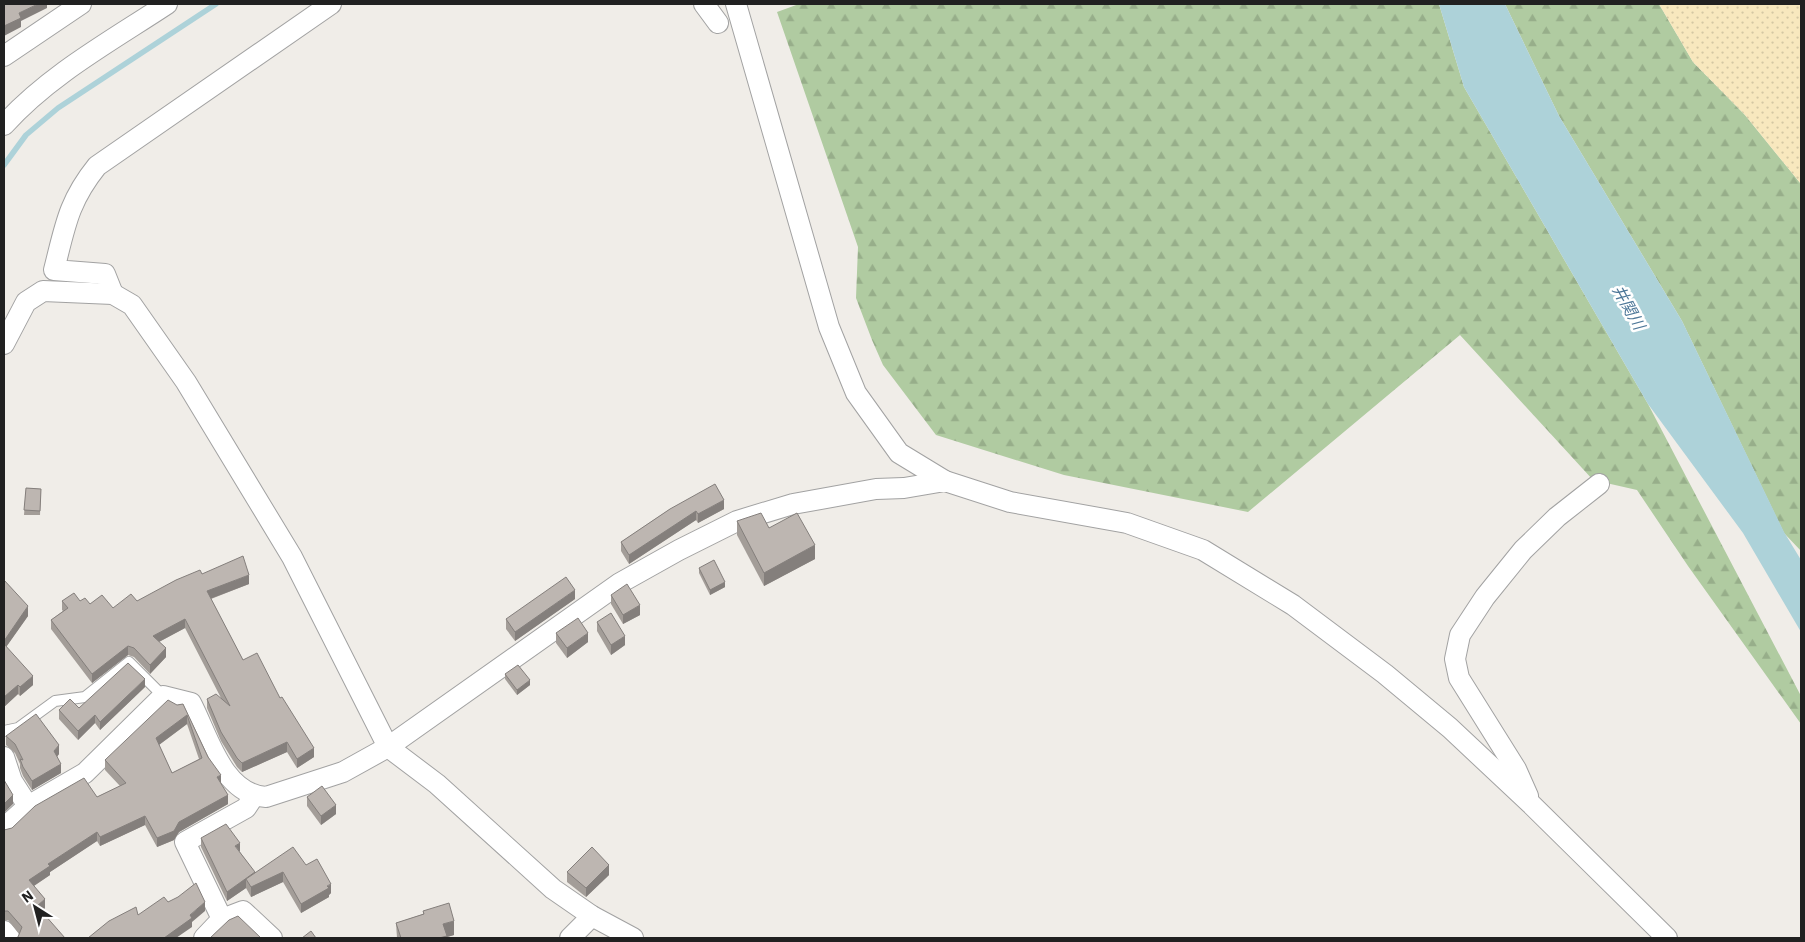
<svg xmlns="http://www.w3.org/2000/svg" width="1805" height="942" font-family="'IBM Plex Sans','Noto Sans JP',sans-serif">
<style>
.forest{fill:url(#forest-firs)}
.sand{fill:url(#sand-dots)}
.water{fill:#add2d9}
.lines{fill:none;stroke-linecap:round;stroke-linejoin:round}
.stream{stroke:#add2d9;stroke-width:5.5}
.lane-casing{stroke:#a2a2a2;stroke-width:12}
.street-casing{stroke:#a2a2a2;stroke-width:22}
.lane{stroke:#fff;stroke-width:10}
.street{stroke:#fff;stroke-width:20}
.wall{fill:#a39d98;fill-rule:evenodd}
.shaded-wall{fill:#847f7c}
.building{fill:#bdb6b1;stroke:#847f7c;fill-rule:evenodd}
.labels{text-anchor:middle;stroke-width:5;stroke-linejoin:round;paint-order:stroke}
.water-label{font-size:16px;font-style:italic;fill:#4e7899;stroke:#fff}
</style>
<defs>
<pattern id="forest-firs" width="22" height="20" patternUnits="userSpaceOnUse" patternTransform="scale(1.25)"><rect width="22" height="20" fill="#b0cba1"/><path d="M5 1l3.5 6h-7zM16 11l3.5 6h-7z" fill="#97ae8a"/></pattern>
<pattern id="sand-dots" width="8" height="8" patternUnits="userSpaceOnUse" patternTransform="scale(1.25)"><rect width="8" height="8" fill="#f8e8be"/><path d="M2 2h.1M6 6h.1" fill="none" stroke="#d4c7a3" stroke-width="1.8" stroke-linecap="round"/></pattern>
</defs>
<rect width="100%" height="100%" fill="#f0ede8"/>
<g class="forest">
<polygon points="799,4 1439,4 1464,87 1648,404 1801,696 1801,724 1688,566 1637,490 1593,480 1460,335 1248,512 1064,475 936,435 883,365 872,340 856,298 858,247 777,12"/>
<polygon points="1505,4 1659,4 1693,62 1745,115 1801,184 1801,551 1784,533 1682,321 1559,116"/>
</g>
<polygon class="sand" points="1659,4 1801,4 1801,184 1745,115 1693,62"/>
<polygon class="water" points="1439,4 1505,4 1559,116 1682,321 1784,532 1801,560 1801,632 1743,533 1648,404 1464,87"/>
<g class="lines">
<polyline class="stream" points="4,165 26,135 58,108 216,4"/>
<defs>
<polyline id="lane" points="4,731 18,728 55,701 85,697 129,662 163,696"/>
<g id="street">
<polyline points="704,4 718,23"/>
<polyline points="736,4 829,327 856,393 899,453 945,481"/>
<polyline points="4,56 81,4"/>
<path d="M 4,125 C 49,75 111,41 167,4"/>
<path d="M 113,294 L 105,274 L 54,270 C 65,227 68,202 97,166 L 331,4"/>
<polyline points="4,344 26,302 43,291 113,294 132,305 186,382 292,557 388,747 437,784 553,889 592,916 633,938"/>
<polyline points="4,757 12,781 28,806"/>
<polyline points="1528,796 1516,769 1459,678 1455,659 1460,635 1485,597 1523,550 1557,517 1599,484"/>
<path d="M 4,828 L 28,806 L 85,773 L 163,696 L 191,703 C 208,735 222,794 266,797 L 343,772 L 388,747 L 620,583 L 679,550 L 737,521 L 793,504 L 876,489 L 904,488 L 945,481 L 1010,502 L 1127,523 L 1203,550 L 1293,605 L 1385,674 L 1450,728 L 1531,804 L 1667,938"/>
<polyline points="222,919 243,911 272,938"/>
<polyline points="4,931 10,938"/>
<polyline points="204,938 222,919 185,842 246,808 254,796"/>
<polyline points="570,938 592,916"/>
</g>
</defs>
<use href="#lane" class="lane-casing"/>
<use href="#street" class="street-casing"/>
<use href="#lane" class="lane"/>
<use href="#street" class="street"/>
</g>
<g class="wall">
<polygon points="26,488 41,489 40,515 24,515"/>
<polygon points="670,509 724,509 698,523 696,520 629,564 621,551 621,542"/>
<polygon points="737,521 769,528 815,559 764,586 737,535"/>
<polygon points="699,568 725,587 710,595 699,573"/>
<polygon points="202,574 249,584 211,599 243,660 280,698 314,757 297,768 287,752 242,772 237,767 221,741 207,708 207,699 221,698 185,628 159,642 166,657 150,674 134,657 128,655 92,683 51,629 51,620 63,611 62,610 62,601 80,601 90,604 113,608 137,601"/>
<polygon points="4,580 28,616 6,647 33,685 20,696 18,694 4,707"/>
<polygon points="611,595 640,615 623,624 611,604"/>
<polygon points="575,599 515,641 506,629 506,619"/>
<polygon points="597,622 625,645 611,655 597,631"/>
<polygon points="556,633 588,642 567,658 556,643"/>
<polygon points="505,674 530,685 517,695 505,679"/>
<polygon points="145,687 100,730 95,723 78,740 59,719 59,710 79,708"/>
<path d="M 183,704 L 221,783 L 228,804 L 179,832 L 174,840 L 157,847 L 145,825 L 100,846 L 97,841 L 50,872 L 50,875 L 34,886 L 45,908 L 18,937 L 19,934 L 8,920 L 4,921 L 4,830 L 12,828 L 97,797 L 120,786 L 105,770 L 105,760 L 177,705 ZM 187,724 L 199,759 L 172,773 L 159,745 Z"/>
<polygon points="6,736 59,754 57,757 61,773 32,790 23,776 20,768 20,764 15,753 6,745"/>
<polygon points="307,797 336,814 321,825 307,806"/>
<polygon points="201,838 240,852 255,873 306,865 331,893 329,895 329,897 301,913 283,882 251,897 246,888 227,901 201,847"/>
<polygon points="567,872 609,875 586,897 567,882"/>
<polygon points="423,911 454,935 447,937 447,938 397,938 396,923 423,914"/>
</g>
<g class="shaded-wall">
<polygon points="38,4 47,4 47,8 21,21 21,27 4,36 4,26 19,13"/>
<polygon points="724,500 724,509 698,523 698,514"/>
<polygon points="696,511 696,520 629,564 629,555"/>
<polygon points="815,545 815,559 764,586 764,573"/>
<polygon points="249,575 249,584 207,600 207,591"/>
<polygon points="725,582 725,587 710,595 710,590"/>
<polygon points="575,590 575,599 515,641 515,632"/>
<polygon points="640,605 640,615 623,624 623,615"/>
<polygon points="28,606 28,616 4,650 4,641"/>
<polygon points="185,619 185,628 153,645 153,636"/>
<polygon points="588,633 588,642 567,658 567,648"/>
<polygon points="625,636 625,645 611,655 611,645"/>
<polygon points="128,646 128,655 92,683 92,674"/>
<polygon points="166,648 166,657 150,674 150,665"/>
<polygon points="33,676 33,685 20,696 20,687"/>
<polygon points="145,679 145,687 100,730 100,722"/>
<polygon points="530,680 530,685 517,695 517,690"/>
<polygon points="18,685 18,694 4,707 4,697"/>
<polygon points="95,715 95,723 78,740 78,731"/>
<polygon points="187,715 187,724 156,747 156,738"/>
<polygon points="287,742 287,752 242,772 242,763"/>
<polygon points="59,745 59,754 54,760 54,751"/>
<polygon points="314,748 314,757 297,768 297,759"/>
<polygon points="61,764 61,773 32,790 32,781"/>
<polygon points="221,775 221,784 217,777"/>
<polygon points="13,795 13,804 4,813 4,804"/>
<polygon points="228,795 228,804 179,832 174,840 157,847 157,838 179,822"/>
<polygon points="336,805 336,814 321,825 321,816"/>
<polygon points="145,816 145,825 100,846 100,837"/>
<polygon points="97,832 97,841 50,872 50,875 29,889 29,880 48,864"/>
<polygon points="240,843 240,852 235,846"/>
<polygon points="609,865 609,875 586,897 586,888"/>
<polygon points="255,872 246,879 246,888 227,901 227,892"/>
<polygon points="283,872 283,882 251,897 251,887"/>
<polygon points="331,884 331,893 329,895 329,897 301,913 301,904"/>
<polygon points="45,899 45,908 37,915 37,906"/>
<polygon points="205,902 205,911 192,922 192,927 176,938 164,938"/>
<polygon points="454,921 454,935 447,937 447,938 439,938 443,924"/>
</g>
<g class="building">
<polygon points="4,4 38,4 19,13 21,18 4,26"/>
<polygon points="715,484 724,500 698,514 696,511 629,555 621,542 670,509"/>
<polygon points="26,488 41,489 40,511 24,510"/>
<polygon points="761,513 769,528 797,513 815,545 764,573 737,521"/>
<polygon points="243,556 249,575 207,591 243,660 257,653 280,698 282,697 314,748 297,759 287,742 242,763 237,758 221,732 207,699 216,694 230,706 185,619 153,636 166,648 150,665 134,648 128,646 92,674 51,620 68,608 62,601 74,593 80,601 85,598 90,604 102,595 113,608 131,594 137,601 176,580 200,570 202,574"/>
<polygon points="714,560 725,582 710,590 699,568"/>
<polygon points="566,577 575,590 515,632 506,619"/>
<polygon points="4,580 28,606 4,641"/>
<polygon points="627,584 640,605 623,615 611,595"/>
<polygon points="611,613 625,636 611,645 597,622"/>
<polygon points="578,618 588,633 567,648 556,633"/>
<polygon points="4,644 33,676 20,687 18,685 4,697"/>
<polygon points="128,663 145,679 100,722 95,715 78,731 59,710 70,699 79,708"/>
<polygon points="518,665 530,680 517,690 505,674"/>
<path d="M 168,700 L 177,705 L 183,704 L 208,757 L 221,775 L 217,777 L 228,795 L 179,822 L 174,831 L 157,838 L 145,816 L 100,837 L 97,832 L 48,864 L 50,866 L 29,880 L 45,899 L 37,906 L 65,938 L 16,938 L 18,937 L 22,927 L 8,911 L 4,911 L 4,830 L 12,828 L 35,806 L 84,778 L 97,797 L 126,783 L 105,760 ZM 187,715 L 202,758 L 172,773 L 156,738 Z"/>
<polygon points="36,714 59,745 54,751 61,764 32,781 23,767 20,759 23,760 15,744 6,736"/>
<polygon points="4,780 13,795 4,804"/>
<polygon points="322,786 336,805 321,816 307,797"/>
<polygon points="226,824 240,843 235,846 255,872 227,892 201,838"/>
<polygon points="293,847 306,865 317,859 331,884 327,886 329,888 301,904 283,872 251,887 246,879"/>
<polygon points="592,847 609,865 586,888 567,872"/>
<polygon points="196,883 205,902 190,915 192,918 164,938 88,938 109,921 136,907 138,915 164,897 168,902 178,897"/>
<polygon points="449,903 454,921 443,924 447,936 439,938 401,938 396,923 424,914 423,911"/>
<polygon points="238,916 261,938 210,938 229,920"/>
<polygon points="311,931 316,938 302,938"/>
</g>
<g class="labels">
<g class="water-label">
<text transform="translate(1629 307) rotate(61)" y="6">井関川</text>
</g>
</g>
<rect width="1805" height="942" fill="none" stroke="#212121" stroke-width="10"/>
<g transform="translate(35 907) rotate(324)" stroke="#ffffff" stroke-width="4" paint-order="stroke">
<path d="M0-4L9 19L0 12L-9 19Z" fill="#212121"/>
<text y="-8" font-size="14" font-weight="bold" text-anchor="middle" fill="#212121">N</text>
</g>
</svg>
